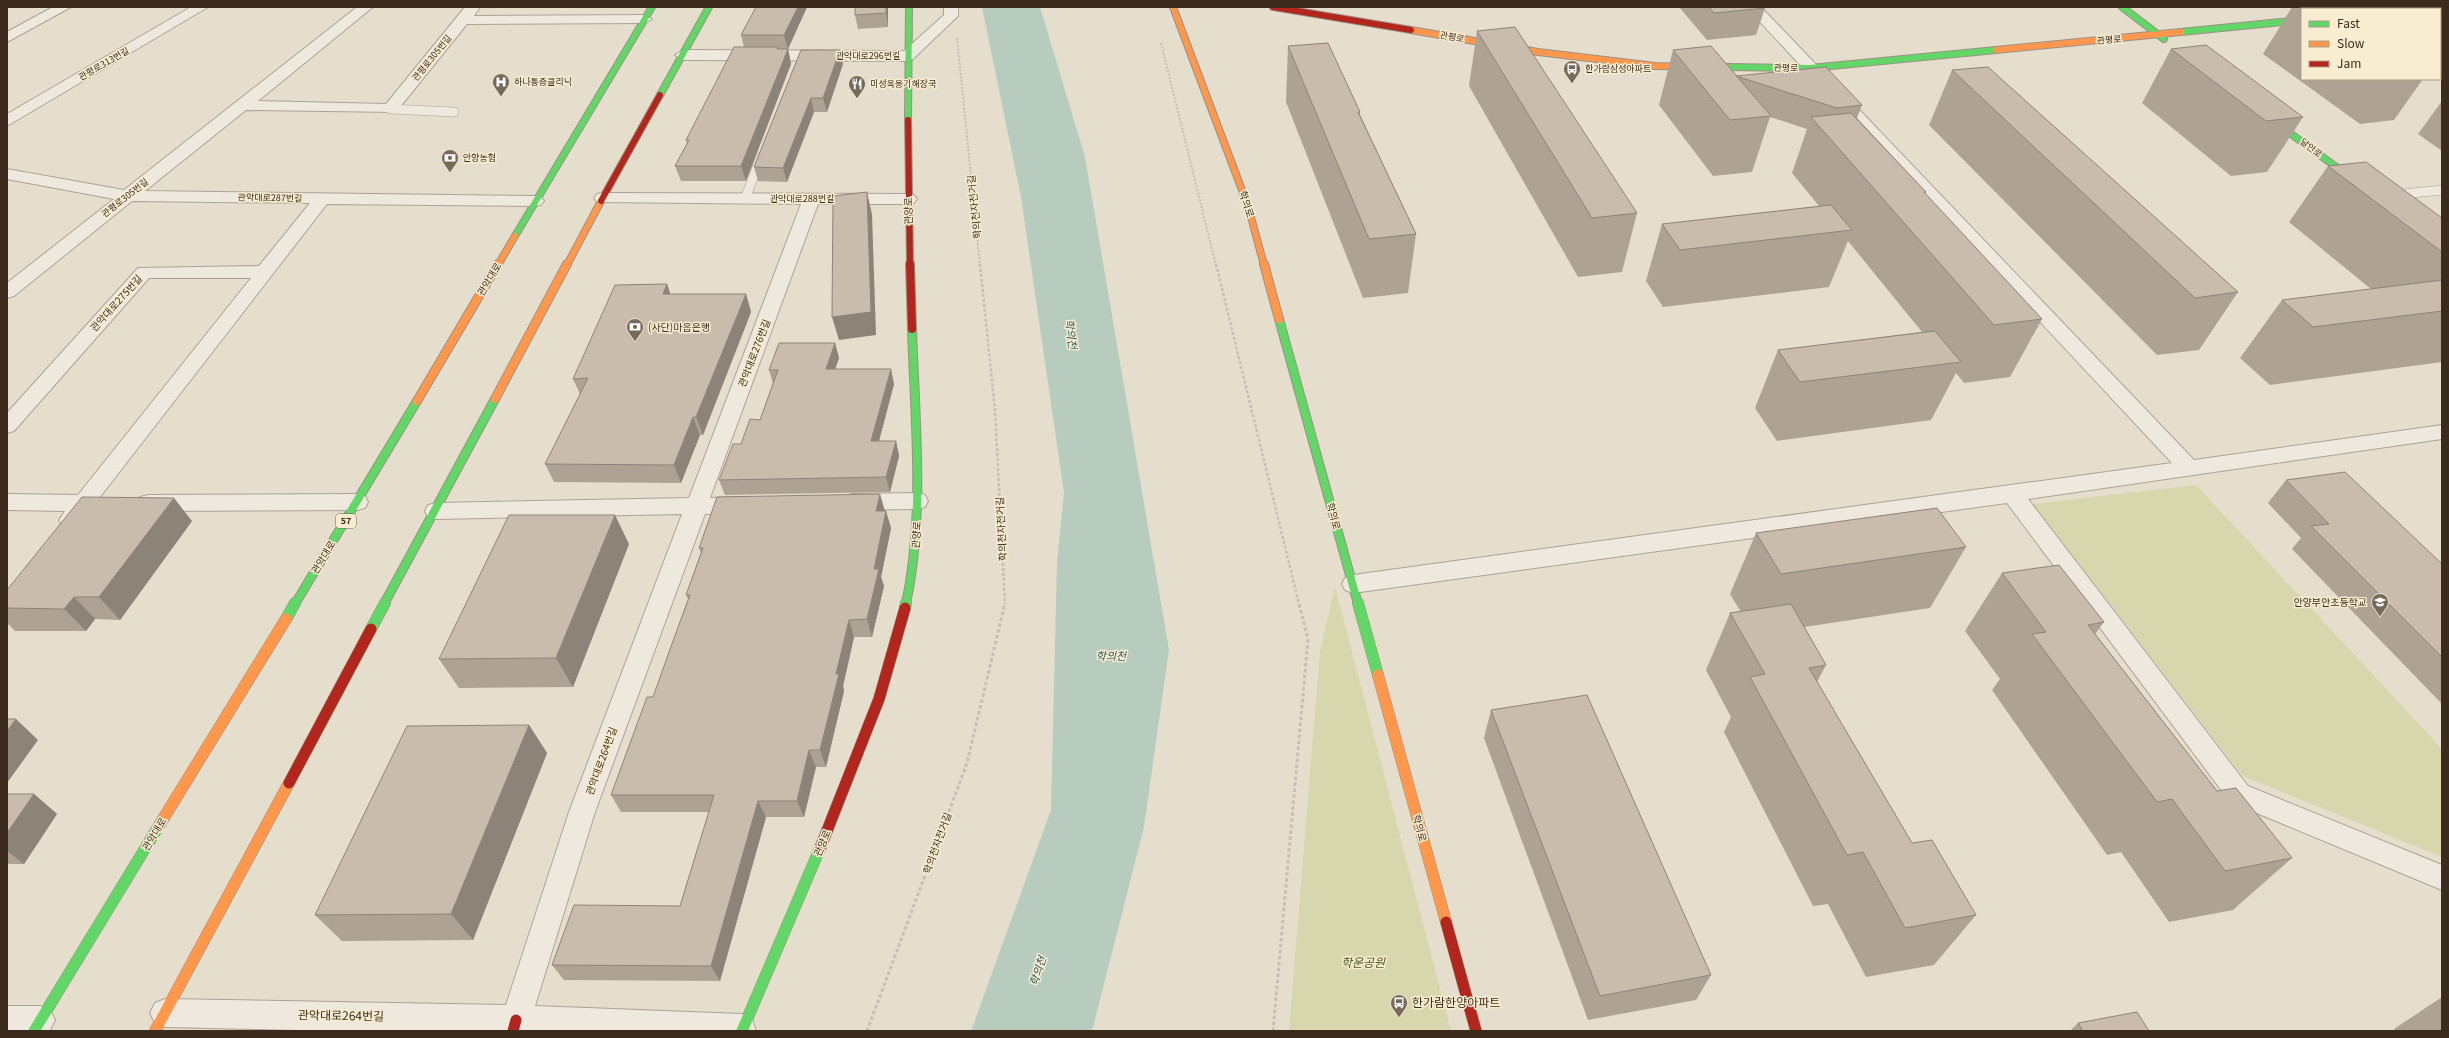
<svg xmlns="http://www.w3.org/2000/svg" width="2449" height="1038" font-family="Georgia,'Noto Sans KR',serif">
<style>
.green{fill:#d7d6ad}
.water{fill:#b8cbbf}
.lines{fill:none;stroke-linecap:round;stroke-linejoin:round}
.lane-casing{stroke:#aba395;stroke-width:10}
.street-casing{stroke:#aba395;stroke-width:2}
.fast-far2-casing{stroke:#9a9285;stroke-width:8}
.fast-far1-casing{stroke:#9a9285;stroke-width:10}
.fast-casing{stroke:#9a9285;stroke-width:12}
.slow-far2-casing{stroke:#9a9285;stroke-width:8}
.slow-far1-casing{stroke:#9a9285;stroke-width:10}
.slow-casing{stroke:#9a9285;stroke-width:12}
.jam-far2-casing{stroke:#9a9285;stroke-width:8}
.jam-far1-casing{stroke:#9a9285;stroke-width:10}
.jam-casing{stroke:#9a9285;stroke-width:12}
.path-far2{stroke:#c7bfb5;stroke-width:2;stroke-dasharray:2 1.5;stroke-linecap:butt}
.path-far1{stroke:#c7bfb5;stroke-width:2.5;stroke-dasharray:3 2;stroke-linecap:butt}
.path{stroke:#c7bfb5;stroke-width:3;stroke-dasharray:3.5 2.5;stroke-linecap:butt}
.lane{stroke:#eee8de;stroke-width:9}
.street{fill:#eee8de;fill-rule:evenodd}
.fast-far2{stroke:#63d668;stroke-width:6}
.fast-far1{stroke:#63d668;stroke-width:8}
.fast{stroke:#63d668;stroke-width:11}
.slow-far2{stroke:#ff974d;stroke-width:6}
.slow-far1{stroke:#ff974d;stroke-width:8}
.slow{stroke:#ff974d;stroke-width:11}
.jam-far2{stroke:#b3261e;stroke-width:6}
.jam-far1{stroke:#b3261e;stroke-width:8}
.jam{stroke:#b3261e;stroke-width:11}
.wall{fill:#aea295}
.shaded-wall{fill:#8d8479}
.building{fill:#cabcad;stroke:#8d8479}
.labels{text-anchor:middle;stroke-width:3;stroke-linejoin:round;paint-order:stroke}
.far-street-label{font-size:9px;fill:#3a2b1c;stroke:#f8ecd1}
.far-poi-label{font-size:9px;fill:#3a2b1c;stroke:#f8ecd1;text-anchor:start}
.shield{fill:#f8ecd1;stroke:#736552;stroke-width:1}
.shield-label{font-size:9px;font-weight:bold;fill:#3a2b1c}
.street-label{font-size:10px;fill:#3a2b1c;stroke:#f8ecd1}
.poi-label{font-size:10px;fill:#3a2b1c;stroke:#f8ecd1;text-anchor:start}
.water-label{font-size:11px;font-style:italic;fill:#2b5b57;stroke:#f8ecd1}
.near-park-label{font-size:12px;font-style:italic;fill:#4b5822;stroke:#f8ecd1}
.near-poi-label{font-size:12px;fill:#3a2b1c;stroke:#f8ecd1;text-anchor:start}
.near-street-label{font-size:12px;fill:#3a2b1c;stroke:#f8ecd1}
</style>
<rect width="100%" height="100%" fill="#e6decc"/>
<g class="green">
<polygon points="2196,485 2442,749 2442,857 2243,776 2033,504"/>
<polygon points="1335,587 1451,1031 1289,1031 1320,651"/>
</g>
<polygon class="water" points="982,7 1040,7 1085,157 1169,650 1144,827 1092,1031 971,1031 1051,810 1057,562 1064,493 1021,197"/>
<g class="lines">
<defs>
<g id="lane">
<polyline points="2440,18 2442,19"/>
<polyline points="390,109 454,112"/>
<polyline points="2393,195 2442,190"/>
<polyline points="745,199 761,157"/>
</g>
<g id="street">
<polygon points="53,7 71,7 7,42 7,32"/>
<polygon points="191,7 208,7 7,126 7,114"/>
<path d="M 357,7 L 373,7 L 258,101 L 386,104 L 465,7 L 480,7 L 474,16 L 645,15 L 652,19 L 645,23 L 467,24 L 396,112 L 246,110 L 145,191 L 535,196 L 541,197 L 544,201 L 541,205 L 535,206 L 327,204 L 100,497 L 105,503 L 102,509 L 89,511 C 81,521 77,530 62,526 L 59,520 L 65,511 L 7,510 L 7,494 L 78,495 L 251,278 L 149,278 L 14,431 L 7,433 L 7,413 L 138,268 L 259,266 L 310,203 L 132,201 L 14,296 L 7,298 L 7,283 L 114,199 L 7,179 L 7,169 L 124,190 Z"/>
<polygon points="944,7 958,7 958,16 913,59 908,61 683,60 675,55 683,50 904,51 944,15"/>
<polygon points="1746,7 1761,7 2194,460 2442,425 2442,439 2028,499 2248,786 2442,865 2442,890 2230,802 2007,503 1353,593 1345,590 1342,584 1345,578 1353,575 2172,463"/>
<polygon points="603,193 908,194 914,195 917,199 914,203 908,204 818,204 710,498 745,497 753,499 756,505 753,511 745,513 705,514 595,812 535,1006 742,1014 752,1019 756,1031 343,1031 165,1027 155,1023 150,1013 155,1003 165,999 506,1005 569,812 682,514 436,519 428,517 425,511 428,505 436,503 689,498 801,204 597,202 594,198 597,194"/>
<polygon points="917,493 925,495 928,501 925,507 917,509 853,510 845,508 842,502 845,496 853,494"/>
<polygon points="357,494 365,496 368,502 365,508 357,510 148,511 140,509 137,503 140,497 148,495"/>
<polygon points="7,1006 40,1006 50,1010 55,1020 50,1030 7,1031"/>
</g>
<g id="fast-far2">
<polyline points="2122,7 2164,39"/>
<polyline points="2410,9 2429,7"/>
<polyline points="2181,32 2302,20"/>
<polyline points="1727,67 1810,68 1996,50"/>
<polyline points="660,95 709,7"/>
<polyline points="2268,117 2358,183"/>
<polyline points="908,120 909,7"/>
<polyline points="515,236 652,7"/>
</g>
<g id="fast-far1">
<polyline points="1279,319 1358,604"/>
<polyline points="295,604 417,401"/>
<polyline points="384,604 495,399"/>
<path d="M 906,604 C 925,515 915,420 912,329"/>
</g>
<g id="fast">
<polyline points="1358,603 1378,675"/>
<polyline points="905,608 906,603"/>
<polyline points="286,619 295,603"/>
<polyline points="371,629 385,603"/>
<polyline points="34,1031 160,824"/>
<polyline points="742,1031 821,846"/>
</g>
<g id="slow-far2">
<polyline points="1173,7 1248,206 1264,265"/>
<polyline points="1411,30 1538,52 1655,66 1727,67"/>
<polyline points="1996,50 2181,32"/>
<polyline points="498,265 515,236"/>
<polyline points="567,265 601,201"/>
</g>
<g id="slow-far1">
<polyline points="1264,264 1279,319"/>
<polyline points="495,399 567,264"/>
<polyline points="417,401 498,264"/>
</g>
<g id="slow">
<polyline points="1378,675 1446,922"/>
<polyline points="160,824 286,619"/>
<polyline points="155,1031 289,783"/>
</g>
<g id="jam-far2">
<polyline points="1273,7 1411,30"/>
<polyline points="908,120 910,265"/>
<polyline points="601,201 660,95"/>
</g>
<polyline id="jam-far1" points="910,264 912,329"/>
<g id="jam">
<polyline points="289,783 371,629"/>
<polyline points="821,846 879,699 905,608"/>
<polyline points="1446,922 1476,1031"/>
<polyline points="513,1031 516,1020"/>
</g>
</defs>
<use href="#lane" class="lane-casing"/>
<use href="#street" class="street-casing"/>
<use href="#fast-far2" class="fast-far2-casing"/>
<use href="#fast-far1" class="fast-far1-casing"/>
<use href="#fast" class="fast-casing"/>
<use href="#slow-far2" class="slow-far2-casing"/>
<use href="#slow-far1" class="slow-far1-casing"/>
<use href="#slow" class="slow-casing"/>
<use href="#jam-far2" class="jam-far2-casing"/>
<use href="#jam-far1" class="jam-far1-casing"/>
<use href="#jam" class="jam-casing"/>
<g class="path-far2">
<polyline points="957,38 980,265"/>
<polyline points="1161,43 1216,265"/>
</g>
<g class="path-far1">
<polyline points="980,264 995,410 1005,604"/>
<polyline points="1216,264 1299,604"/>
</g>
<g class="path">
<polyline points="867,1031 967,763 1005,603"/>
<polyline points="1273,1031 1308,639 1299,603"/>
</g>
<use href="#lane" class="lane"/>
<use href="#street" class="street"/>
<use href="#fast-far2" class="fast-far2"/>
<use href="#fast-far1" class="fast-far1"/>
<use href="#fast" class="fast"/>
<use href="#slow-far2" class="slow-far2"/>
<use href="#slow-far1" class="slow-far1"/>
<use href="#slow" class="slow"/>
<use href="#jam-far2" class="jam-far2"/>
<use href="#jam-far1" class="jam-far1"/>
<use href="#jam" class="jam"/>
</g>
<g class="wall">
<polygon points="756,7 807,7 788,49 778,49 788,49 791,64 746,181 681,181 675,166 687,143 686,140 744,47 741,35"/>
<polygon points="888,7 888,27 858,29 855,15"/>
<polygon points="1679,7 1764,7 1765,8 1756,35 1707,40"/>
<polygon points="2292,7 2342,7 2345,9 2302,9 2302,79 2423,79 2394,120 2360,124 2263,54"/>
<polygon points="1477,31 1637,213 1622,272 1578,277 1469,86"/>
<polygon points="1288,46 1360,112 1360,115 1416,234 1408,293 1363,298 1286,102"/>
<polygon points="2171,49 2303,117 2267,172 2231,176 2142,103"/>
<polygon points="801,50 843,64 827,112 814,112 787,182 758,181 754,167"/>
<polygon points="1673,50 1736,76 1862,105 1857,118 1926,192 1925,194 2042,319 2010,377 1964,383 1956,373 1931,420 1777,441 1755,408 1778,350 1922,332 1848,241 1829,287 1663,307 1646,281 1662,224 1819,206 1792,173 1807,129 1770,117 1752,172 1713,176 1659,105"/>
<polygon points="1952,70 2238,292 2199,350 2157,355 1929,125"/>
<polygon points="2442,101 2442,151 2418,134"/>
<polygon points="2328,166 2442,218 2442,362 2270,385 2240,358 2282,300 2371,289 2289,222"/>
<polygon points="667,284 670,294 746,294 751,312 703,435 700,435 681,483 554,482 545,464 580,394 573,379"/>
<polygon points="835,343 839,358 835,369 894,384 879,441 896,441 899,456 890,492 725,495 719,480 741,444 760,420 773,384 769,370"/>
<polygon points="2286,480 2442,564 2442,704 2292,549 2301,538 2268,503"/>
<polygon points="885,511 891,528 881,577 884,586 872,637 854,637 843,686 844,691 826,767 816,767 804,817 766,817 720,981 564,980 552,965 680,906 709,812 621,812 611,795 653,697 688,599 686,595 701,553 699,548"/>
<polygon points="192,521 120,620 95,619 86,631 15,631 7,623 7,590"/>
<polygon points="1756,533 1966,547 1930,608 1804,627 1826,665 1817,682 1912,843 1976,915 1934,965 1866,977 1828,904 1813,906 1724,732 1731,717 1706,670 1730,613 1741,612 1730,594"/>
<polygon points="629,544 573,687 459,688 439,659"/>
<polygon points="2002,573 2104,622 2095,634 2217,791 2292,858 2233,910 2169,922 2121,852 2107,855 1992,690 2000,679 1965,631"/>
<polygon points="1491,710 1711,975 1696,1000 1588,1020 1484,738"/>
<polygon points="529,725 547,753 473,940 342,941 315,915"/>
<polygon points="7,794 34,794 57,814 24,864 8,864 7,866"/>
<polygon points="2442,997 2442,1031 2396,1031 2394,1029"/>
<polygon points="2078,1023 2149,1031 2070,1031"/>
</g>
<g class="shaded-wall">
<polygon points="798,7 807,7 788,49 784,35"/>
<polygon points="886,7 888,7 888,27 886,13"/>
<polygon points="788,49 791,64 746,181 741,166"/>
<polygon points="840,50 843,64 827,112 823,98"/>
<polygon points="811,98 814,112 787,182 783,168"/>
<polygon points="867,192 872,214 876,335 839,340 832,317"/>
<polygon points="667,284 673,302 663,294"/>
<polygon points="746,294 751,312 703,435 696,417"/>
<polygon points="835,343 839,358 830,384 826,369"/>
<polygon points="891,369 894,384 875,456 871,441"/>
<polygon points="693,417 700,435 681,483 674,465"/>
<polygon points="896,441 899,456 890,492 886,477"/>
<polygon points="880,494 885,511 876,511"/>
<polygon points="174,498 192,521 120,620 99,597"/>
<polygon points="886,511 891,528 881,577 884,586 872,637 867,619 874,569"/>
<polygon points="615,515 629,544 573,687 556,658"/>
<polygon points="74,597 95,619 86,631 64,609"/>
<polygon points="849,620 854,637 843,686 844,691 826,767 820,750 836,674"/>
<polygon points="16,719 38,740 7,783 7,731"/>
<polygon points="529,725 547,753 473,940 451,914"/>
<polygon points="809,750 816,767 804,817 797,801"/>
<polygon points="34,794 57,814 24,864 7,851 7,833"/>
<polygon points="758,801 766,817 720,981 711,966"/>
</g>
<g class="building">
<polygon points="756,7 798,7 784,35 741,35"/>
<polygon points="855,7 886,7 886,13 855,15"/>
<polygon points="1709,7 1764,7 1765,8 1714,13"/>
<polygon points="2304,7 2342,7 2345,9 2307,9"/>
<polygon points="1515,27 1637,213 1592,218 1477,31"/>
<polygon points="1328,43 1360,112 1358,112 1416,234 1369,239 1288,46"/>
<polygon points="2206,45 2303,117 2266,121 2171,49"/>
<polygon points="1711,46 1771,116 1730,120 1673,50"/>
<polygon points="734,47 778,47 777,49 788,49 741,166 675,166 689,140 686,140"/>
<polygon points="801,50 840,50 823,98 811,98 783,168 754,167"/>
<polygon points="1826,67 1862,105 1837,108 1736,76"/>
<polygon points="1988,67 2238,292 2195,298 1952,70"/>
<polygon points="1851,113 1926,192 1924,192 2042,319 1994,325 1811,117"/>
<polygon points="2366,162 2442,218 2442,252 2328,166"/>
<polygon points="867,192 871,312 832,317 833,196"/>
<polygon points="1831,205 1852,230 1680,250 1662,224"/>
<polygon points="2442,280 2442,311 2313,327 2282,300"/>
<polygon points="667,284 663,294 746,294 696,417 693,417 674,465 545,464 588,378 573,379 615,285"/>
<polygon points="1935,331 1961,362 1800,382 1778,350"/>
<polygon points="779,343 835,343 826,369 891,369 871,441 896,441 886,477 719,480 733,444 741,444 750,419 760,420 778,370 769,370"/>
<polygon points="2345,472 2442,564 2442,657 2311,526 2329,524 2286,480"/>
<polygon points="880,494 876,511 886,511 874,569 879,569 867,619 849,620 836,674 839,674 820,750 809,750 797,801 758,801 711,966 552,965 574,905 680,906 714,795 611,795 647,697 653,697 673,641 690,595 686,595 703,548 699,548 717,497"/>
<polygon points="82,497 174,498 99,597 74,597 64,609 7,608 7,590"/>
<polygon points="1937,508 1966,547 1781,574 1756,533"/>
<polygon points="509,515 615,515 556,658 439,659"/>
<polygon points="2059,565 2104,622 2088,625 2217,791 2236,788 2292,858 2225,871 2172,799 2157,802 2032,634 2046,632 2002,573"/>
<polygon points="1791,604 1826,665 1809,668 1912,843 1932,840 1976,915 1905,928 1863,852 1847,855 1750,677 1765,674 1730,613"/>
<polygon points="1587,695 1711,975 1600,996 1491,710"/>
<polygon points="7,719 16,719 7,731"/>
<polygon points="529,725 451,914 315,915 407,726"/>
<polygon points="7,794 34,794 7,833"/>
<polygon points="2137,1012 2149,1031 2083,1031 2078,1023"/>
</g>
<defs>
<symbol id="bus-pin" viewBox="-11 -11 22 30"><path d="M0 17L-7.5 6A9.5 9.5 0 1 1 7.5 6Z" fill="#766a5a" stroke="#f8ecd1"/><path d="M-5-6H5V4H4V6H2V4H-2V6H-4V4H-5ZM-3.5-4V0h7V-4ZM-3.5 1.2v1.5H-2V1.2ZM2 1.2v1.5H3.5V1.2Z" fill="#fff"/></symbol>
<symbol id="hospital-pin" viewBox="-11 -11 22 30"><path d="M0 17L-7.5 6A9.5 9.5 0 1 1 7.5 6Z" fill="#766a5a" stroke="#f8ecd1"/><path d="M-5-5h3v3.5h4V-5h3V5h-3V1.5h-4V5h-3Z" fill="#fff"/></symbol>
<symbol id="restaurant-pin" viewBox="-11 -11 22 30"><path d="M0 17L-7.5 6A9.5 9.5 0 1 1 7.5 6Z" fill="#766a5a" stroke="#f8ecd1"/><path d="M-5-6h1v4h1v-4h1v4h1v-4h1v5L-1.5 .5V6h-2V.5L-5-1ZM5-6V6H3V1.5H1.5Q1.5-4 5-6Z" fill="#fff"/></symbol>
<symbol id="bank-pin" viewBox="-11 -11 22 30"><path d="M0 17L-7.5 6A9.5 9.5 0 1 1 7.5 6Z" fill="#766a5a" stroke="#f8ecd1"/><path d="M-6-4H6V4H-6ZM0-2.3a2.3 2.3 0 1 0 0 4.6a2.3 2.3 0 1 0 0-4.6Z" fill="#fff"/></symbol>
<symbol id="school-pin" viewBox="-11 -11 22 30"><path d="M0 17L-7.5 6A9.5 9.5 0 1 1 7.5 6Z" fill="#766a5a" stroke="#f8ecd1"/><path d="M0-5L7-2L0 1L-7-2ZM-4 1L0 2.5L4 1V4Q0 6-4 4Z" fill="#fff"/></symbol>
</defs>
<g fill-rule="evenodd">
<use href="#bus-pin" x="1562" y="59" width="20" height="27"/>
<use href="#hospital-pin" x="491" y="72" width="20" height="27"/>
<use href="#restaurant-pin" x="847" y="74" width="20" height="27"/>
<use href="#bank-pin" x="440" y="148" width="20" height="27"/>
<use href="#bank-pin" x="625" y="317" width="20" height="27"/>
<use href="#school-pin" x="2370" y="592" width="20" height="27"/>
<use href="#bus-pin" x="1389" y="993" width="20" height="27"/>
</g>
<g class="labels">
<g class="far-street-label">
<text transform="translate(1452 37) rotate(10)" y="3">관평로</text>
<text transform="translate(2109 40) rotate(-5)" y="3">관평로</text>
<text x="868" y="59">관악대로296번길</text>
<text transform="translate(432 58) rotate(-51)" y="3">관평로305번길</text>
<text transform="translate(104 64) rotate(-30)" y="3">관평로313번길</text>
<text transform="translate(1786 68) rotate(1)" y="3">관평로</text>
<text transform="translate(2311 148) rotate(37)" y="3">달안로</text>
<text transform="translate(125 198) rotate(-38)" y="3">관평로305번길</text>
<text transform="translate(270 198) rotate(1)" y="3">관악대로287번길</text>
<text x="802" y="202">관악대로288번길</text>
</g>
<g class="far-poi-label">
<text x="1585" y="72">한가람삼성아파트</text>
<text x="514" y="85">하나통증클리닉</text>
<text x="870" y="87">미성옥옹기해장국</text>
<text x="463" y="161">안양농협</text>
</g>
<rect class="shield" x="336" y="514" width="20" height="14" rx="3"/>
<g class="shield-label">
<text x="346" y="524">57</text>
</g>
<g class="street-label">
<text transform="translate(1247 204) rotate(72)" y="4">학의로</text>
<text transform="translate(974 207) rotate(-96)" y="4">학의천자전거길</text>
<text transform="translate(908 211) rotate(-91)" y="4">관양로</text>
<text transform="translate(489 279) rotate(-59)" y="4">관악대로</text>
<text transform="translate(116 303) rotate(-48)" y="4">관악대로275번길</text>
<text transform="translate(754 353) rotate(-69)" y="4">관악대로276번길</text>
<text transform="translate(1334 516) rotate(75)" y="4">학의로</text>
<text transform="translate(1001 529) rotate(-93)" y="4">학의천자전거길</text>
<text transform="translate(916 535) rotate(-87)" y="4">관양로</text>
<text transform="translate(323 557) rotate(-59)" y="4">관악대로</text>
<text transform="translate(601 761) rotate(-70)" y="4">관악대로264번길</text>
<text transform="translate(1420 828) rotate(75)" y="4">학의로</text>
<text transform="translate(154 834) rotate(-59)" y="4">관악대로</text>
<text transform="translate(822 843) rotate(-67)" y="4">관양로</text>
<text transform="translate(937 843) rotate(-70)" y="4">학의천자전거길</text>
</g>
<g class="poi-label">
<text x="648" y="331">(사단)마음은행</text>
<text x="2367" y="606" text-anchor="end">안양부안초등학교</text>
</g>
<g class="water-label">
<text transform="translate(1071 334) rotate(83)" y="4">학의천</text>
<text x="1111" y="660">학의천</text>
<text transform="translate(1038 971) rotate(-72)" y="4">학의천</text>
</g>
<g class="near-park-label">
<text x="1363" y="967">학운공원</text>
</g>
<g class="near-poi-label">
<text x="1412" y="1007">한가람한양아파트</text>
</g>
<g class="near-street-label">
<text transform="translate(341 1016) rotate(1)" y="4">관악대로264번길</text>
</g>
</g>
<rect width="2449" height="1038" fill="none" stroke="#3a2b1c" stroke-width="16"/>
<rect x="2301" y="8" width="140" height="72" fill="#f8ecd1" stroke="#ac9f89"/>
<rect x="2309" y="21" width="20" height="6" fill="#63d668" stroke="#ac9f89"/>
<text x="2337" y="28" font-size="12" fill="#3a2b1c">Fast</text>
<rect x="2309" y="41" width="20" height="6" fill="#ff974d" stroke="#ac9f89"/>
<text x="2337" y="48" font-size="12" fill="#3a2b1c">Slow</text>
<rect x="2309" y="61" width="20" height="6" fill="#b3261e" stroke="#ac9f89"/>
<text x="2337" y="68" font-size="12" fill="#3a2b1c">Jam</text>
</svg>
